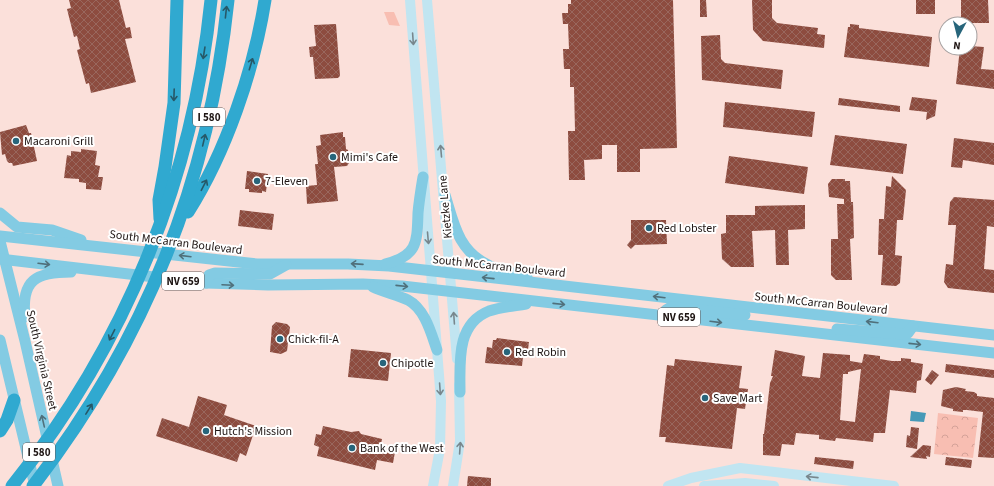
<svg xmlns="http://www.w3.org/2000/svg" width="994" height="486" font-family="'Source Sans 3',sans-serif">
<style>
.grass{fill:#f8beb2}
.park{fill:url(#park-crowns)}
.water{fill:#4699b7}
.building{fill:url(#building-cross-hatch);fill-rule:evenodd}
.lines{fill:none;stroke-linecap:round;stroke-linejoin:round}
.secondary{stroke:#c1e5f1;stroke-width:10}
.primary{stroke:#83cbe3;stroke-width:11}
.highway{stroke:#30a9d0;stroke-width:13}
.oneway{stroke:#265868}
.oneway2{stroke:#78878d}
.oneway3{stroke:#50707b}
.poi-dot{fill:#27657b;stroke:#fff;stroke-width:1.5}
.labels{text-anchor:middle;stroke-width:4;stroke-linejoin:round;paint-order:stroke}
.shield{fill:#fff;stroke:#625b5a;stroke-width:1}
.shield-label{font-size:11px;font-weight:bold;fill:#1e1513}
.poi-label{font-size:12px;fill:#1e1513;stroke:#fff;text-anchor:start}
.street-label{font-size:12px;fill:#1e1513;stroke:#fff}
</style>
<defs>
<pattern id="park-crowns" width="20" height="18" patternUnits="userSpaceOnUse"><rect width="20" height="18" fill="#f8beb2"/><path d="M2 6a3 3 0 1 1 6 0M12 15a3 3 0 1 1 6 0" fill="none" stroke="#d4a298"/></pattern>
<pattern id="building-cross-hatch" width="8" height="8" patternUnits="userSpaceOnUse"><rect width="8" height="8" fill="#8d4c3f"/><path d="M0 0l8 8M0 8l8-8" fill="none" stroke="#99675d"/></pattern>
</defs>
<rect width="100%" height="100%" fill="#fbe0da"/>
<polygon class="grass" points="384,12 394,12 400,26 389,25"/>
<polygon class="park" points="938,413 978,418 973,458 934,454"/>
<polygon class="water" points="911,411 926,413 924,422 910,421"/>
<g class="building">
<polygon points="69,0 119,0 126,28 130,27 132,38 125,39 136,82 91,93 89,83 86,84 77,50 80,49 77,36 74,37 67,9 71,8"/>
<polygon points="571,0 673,0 677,148 640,149 640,172 617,172 617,145 602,145 602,159 584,160 585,180 569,180 568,131 575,131 574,87 570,87 570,69 564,69 563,49 569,49 568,24 563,24 562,13 568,13 568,4 571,4"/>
<polygon points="700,0 706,0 707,17 700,17"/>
<polygon points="752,0 772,0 772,18 777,23 818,28 817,34 825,35 824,48 763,41 753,30"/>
<rect x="916" y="0" width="19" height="14"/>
<polygon points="961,0 988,0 989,23 961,23"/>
<polygon points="336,24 340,76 338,78 315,79 313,57 310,57 309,47 316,46 314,25"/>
<polygon points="850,24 859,25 859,28 932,37 929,67 844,57 848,27 850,27"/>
<polygon points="720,35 721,59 725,63 783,70 781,89 702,80 701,36"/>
<polygon points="970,46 984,47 981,69 994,70 994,89 956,84 960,48 970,48"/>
<polygon points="912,97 937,100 935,116 926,120 927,112 909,110"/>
<polygon points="839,98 900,106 900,112 838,105"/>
<polygon points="725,102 815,112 812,137 723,127"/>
<polygon points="26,125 29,133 31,133 37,161 13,166 12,163 9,163 7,161 5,154 2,155 0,132"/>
<polygon points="343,132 343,137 345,137 346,149 348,150 349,163 347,166 334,167 338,201 307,204 306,186 317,185 315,164 318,164 316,146 321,145 320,135"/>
<polygon points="835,135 907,144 903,174 830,165"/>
<polygon points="954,138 994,143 994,165 963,160 962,168 951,167"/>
<polygon points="81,149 97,151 95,165 100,166 98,177 103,177 101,190 86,189 86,183 79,182 79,179 64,178 67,155 71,156 71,151 81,152"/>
<polygon points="729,156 808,167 804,194 725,183"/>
<polygon points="247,171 268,174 266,192 262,191 262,193 249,192 249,189 245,189"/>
<polygon points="892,176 906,190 903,220 897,220 895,255 902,256 900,283 896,286 881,285 883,255 878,255 879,219 884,219 886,186 891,187"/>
<polygon points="832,179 845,179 845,181 850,181 851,202 853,202 854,238 850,239 852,280 836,280 831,275 831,239 838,239 837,204 844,204 844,199 829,197 828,184"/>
<polygon points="954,197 994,200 994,227 987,226 984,269 994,270 994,293 948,288 944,282 946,264 953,265 956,225 948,225 950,202"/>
<polygon points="805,205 805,229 788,230 789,265 776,265 775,230 752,231 754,267 731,267 722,259 721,234 726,233 726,215 755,215 755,206"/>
<polygon points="240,210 274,214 272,230 238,226"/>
<polygon points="631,220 666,220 667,244 635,245 631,249 627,245 631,240"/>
<polygon points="276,322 287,324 290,327 287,351 281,354 270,352 272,326"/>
<polygon points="497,338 529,342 527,357 523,357 522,366 485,363 487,347 492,348 493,340 496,340"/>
<polygon points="351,349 391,353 388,381 348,377"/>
<path d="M 775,350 L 805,356 L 802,376 L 820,378 L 823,353 L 850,355 L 850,361 L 862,363 L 864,354 L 880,356 L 880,359 L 892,361 L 901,361 L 901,358 L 911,359 L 911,362 L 923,364 L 921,380 L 917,381 L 916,393 L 890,390 L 885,433 L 874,433 L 873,442 L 836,438 L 835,441 L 819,439 L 819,435 L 796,433 L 794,445 L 782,444 L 780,456 L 763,455 L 763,434 L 764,434 L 770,383 L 773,376 L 771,376 ZM 861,369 L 855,422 L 840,420 L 843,374 L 848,374 L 848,372 Z"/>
<polygon points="675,359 742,366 739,388 748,389 745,409 737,408 732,449 665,442 666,437 659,437 667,365 674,366"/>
<polygon points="946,364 994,370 994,378 945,372"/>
<polygon points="932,370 939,375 931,385 925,380"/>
<polygon points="956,387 966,389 965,391 974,392 977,394 977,396 994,398 994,458 978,457 983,412 967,410 963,410 963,412 953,411 953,409 941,406 943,390"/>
<polygon points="198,396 227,405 224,415 256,426 246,456 240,453 237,462 156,436 162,418 189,427"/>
<polygon points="323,426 351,432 359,431 361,434 382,439 380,449 395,452 393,463 377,460 375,470 317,456 319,447 314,445 316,434 321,435"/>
<polygon points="911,427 919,428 917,449 906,447 907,435 910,436"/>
<polygon points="923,445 931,446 930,457 926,456 927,459 910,457"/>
<polygon points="815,457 854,461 853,469 814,464"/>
<polygon points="946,457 972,460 971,468 945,465"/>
<polygon points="468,476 491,478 491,486 467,486"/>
</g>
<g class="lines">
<g class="secondary">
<polyline points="410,0 441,401 440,449 433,486"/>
<polyline points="427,0 457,359"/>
<polyline points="453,486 460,441 459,385"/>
<polyline points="668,486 691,478 740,468 894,486"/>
<polyline points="704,486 745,483 774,486"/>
</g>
<g class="primary">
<path d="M 445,195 C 454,224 458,250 488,265 C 499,271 514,273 527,277"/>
<polyline points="0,213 17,227 52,230 81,240"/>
<polyline points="0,236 257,264 348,264 389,266 994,335"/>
<polyline points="0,241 25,341 58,486"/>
<polyline points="0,259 206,283 268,285 363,284 402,286 994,353"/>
<path d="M 385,264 C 418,256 417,242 418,213 C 419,201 421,189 423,177"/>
<polyline points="206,283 209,275 215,273 270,274 286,265"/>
<path d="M 373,287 C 384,292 397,295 408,300 C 425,309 431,333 437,350"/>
<polyline points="665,316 666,310 671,307 745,315"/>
<path d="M 25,317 C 21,280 36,272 71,272"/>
<polyline points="837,329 903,334 908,333 913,326"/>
<polyline points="0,340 35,486"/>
<path d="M 460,392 C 460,362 456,324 489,311 C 501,307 514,306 526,304"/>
</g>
<g class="highway">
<path d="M 188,212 C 226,152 254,70 265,0"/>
<polyline points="160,219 159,200 165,167 174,103 177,0"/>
<polyline points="0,431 7,420 14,400"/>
<path d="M 12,486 C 125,346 193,179 211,0"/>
<path d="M 33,486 C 145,341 209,182 228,0"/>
</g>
</g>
<defs><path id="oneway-shaft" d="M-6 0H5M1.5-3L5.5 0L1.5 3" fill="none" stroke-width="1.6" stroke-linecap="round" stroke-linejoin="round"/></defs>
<g class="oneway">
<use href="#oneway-shaft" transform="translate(226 12) rotate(-84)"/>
<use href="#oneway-shaft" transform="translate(204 53) rotate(99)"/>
<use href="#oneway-shaft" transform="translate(251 64) rotate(-73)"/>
<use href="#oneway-shaft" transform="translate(174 95) rotate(92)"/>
<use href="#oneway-shaft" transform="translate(204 140) rotate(-77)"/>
<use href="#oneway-shaft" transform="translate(204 185) rotate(-63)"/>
<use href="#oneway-shaft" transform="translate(112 335) rotate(117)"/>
<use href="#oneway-shaft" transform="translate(89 409) rotate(-58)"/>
</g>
<g class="oneway2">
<use href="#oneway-shaft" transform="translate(413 39) rotate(86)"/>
<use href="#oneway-shaft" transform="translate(441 151) rotate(-95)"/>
<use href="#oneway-shaft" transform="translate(428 238) rotate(85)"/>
<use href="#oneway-shaft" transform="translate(454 318) rotate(-94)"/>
<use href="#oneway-shaft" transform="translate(440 389) rotate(86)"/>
<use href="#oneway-shaft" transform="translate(460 448) rotate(-86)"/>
<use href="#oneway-shaft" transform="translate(812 477) rotate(-174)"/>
</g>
<g class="oneway3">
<use href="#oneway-shaft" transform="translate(185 256) rotate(-173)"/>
<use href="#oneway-shaft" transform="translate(44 264) rotate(7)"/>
<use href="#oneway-shaft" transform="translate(357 264) rotate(-176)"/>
<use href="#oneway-shaft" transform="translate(488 278) rotate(-174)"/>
<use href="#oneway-shaft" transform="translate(228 285) rotate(3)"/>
<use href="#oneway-shaft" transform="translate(402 286) rotate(6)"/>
<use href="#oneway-shaft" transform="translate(659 297) rotate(-173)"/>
<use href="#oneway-shaft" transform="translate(559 304) rotate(6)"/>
<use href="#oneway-shaft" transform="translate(716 322) rotate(7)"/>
<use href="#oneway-shaft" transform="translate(872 322) rotate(-173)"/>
<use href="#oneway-shaft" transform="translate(915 344) rotate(6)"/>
<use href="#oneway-shaft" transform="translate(43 421) rotate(-103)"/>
</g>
<g class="poi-dot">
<circle cx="16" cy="141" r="4"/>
<circle cx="333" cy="157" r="4"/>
<circle cx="257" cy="181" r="4"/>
<circle cx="649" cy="228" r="4"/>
<circle cx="280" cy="339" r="4"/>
<circle cx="507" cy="352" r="4"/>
<circle cx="383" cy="363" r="4"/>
<circle cx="705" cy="398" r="4"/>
<circle cx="206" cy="431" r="4"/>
<circle cx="352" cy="448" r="4"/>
</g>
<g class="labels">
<g class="shield">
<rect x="193" y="108" width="32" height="18" rx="3"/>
<rect x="162" y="272" width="42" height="18" rx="3"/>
<rect x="658" y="308" width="42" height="18" rx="3"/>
<rect x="23" y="443" width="32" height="18" rx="3"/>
</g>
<g class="shield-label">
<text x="209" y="121">I 580</text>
<text x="183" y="285">NV 659</text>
<text x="679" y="321">NV 659</text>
<text x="39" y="456">I 580</text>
</g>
<g class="poi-label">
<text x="24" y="145">Macaroni Grill</text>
<text x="341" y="161">Mimi's Cafe</text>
<text x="265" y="185">7-Eleven</text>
<text x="657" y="232">Red Lobster</text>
<text x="288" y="343">Chick-fil-A</text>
<text x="515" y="356">Red Robin</text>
<text x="391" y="367">Chipotle</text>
<text x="713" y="402">Save Mart</text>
<text x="214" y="435">Hutch's Mission</text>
<text x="360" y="452">Bank of the West</text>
</g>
<g class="street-label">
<text transform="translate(445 207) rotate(-95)" y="4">Kietzke Lane</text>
<text transform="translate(176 242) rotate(7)" y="4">South McCarran Boulevard</text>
<text transform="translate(499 266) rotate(6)" y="4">South McCarran Boulevard</text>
<text transform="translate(821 303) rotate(6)" y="4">South McCarran Boulevard</text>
<text transform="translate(42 360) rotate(77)" y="4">South Virginia Street</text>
</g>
</g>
<g transform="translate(958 36) rotate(187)"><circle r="19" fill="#ffffff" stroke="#a5a1a1"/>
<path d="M0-3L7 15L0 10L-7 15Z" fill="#27657b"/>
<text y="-6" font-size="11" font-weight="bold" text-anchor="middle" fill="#1e1513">N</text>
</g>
</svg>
